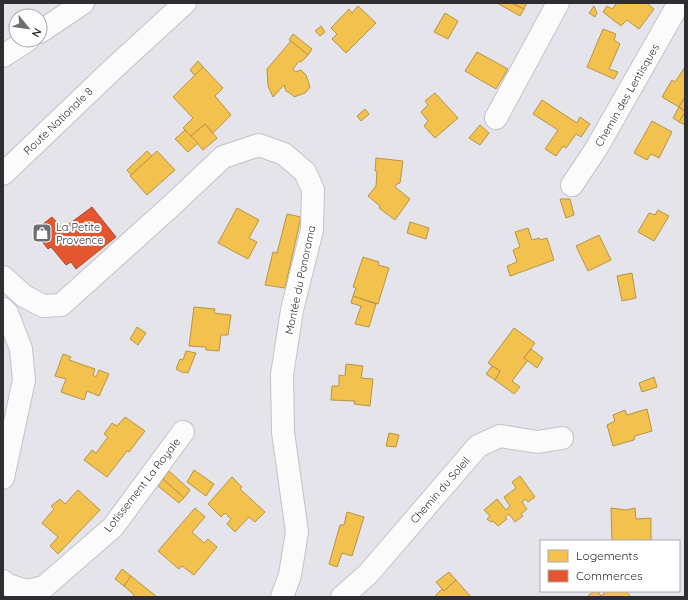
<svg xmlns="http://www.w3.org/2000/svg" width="688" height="600" font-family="Quicksand,sans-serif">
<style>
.homes{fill:#f2c14e;stroke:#b79546}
.shops{fill:#e4572e;stroke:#ad4a2f}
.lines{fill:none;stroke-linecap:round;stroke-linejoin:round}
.minor-casing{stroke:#c3c2c7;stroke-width:24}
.major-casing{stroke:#c3c2c7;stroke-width:24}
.minor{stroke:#fbfbfc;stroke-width:22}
.major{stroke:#fbfbfc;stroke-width:22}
.labels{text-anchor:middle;stroke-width:4;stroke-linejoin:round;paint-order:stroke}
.street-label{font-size:11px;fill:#2e2d32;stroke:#fff}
.poi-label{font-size:11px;fill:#2e2d32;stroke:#fff;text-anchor:start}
</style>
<rect width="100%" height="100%" fill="#e5e4ea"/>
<g class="homes">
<polygon points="497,3 512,3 524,9 520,16"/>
<polygon points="512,3 527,3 524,9"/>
<polygon points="617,3 647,3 654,9 639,29 627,20 621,26 603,12 607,6 612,9"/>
<polygon points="358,6 376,23 346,53 332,39 337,34 331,28 349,9 352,13"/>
<polygon points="594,6 597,13 595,17 589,13"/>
<polygon points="445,13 458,21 448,39 434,32"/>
<polygon points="321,26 325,32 320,36 315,31"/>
<polygon points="603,29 616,34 614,40 620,44 609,69 618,72 614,79 587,67"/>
<polygon points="293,34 312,49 308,55 289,40"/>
<polygon points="291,41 308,55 301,62 299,61 293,69 295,72 301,70 306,75 310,87 305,93 294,97 290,93 286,91 284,85 273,97 268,86 267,69"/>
<polygon points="477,52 508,69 496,89 465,71"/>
<polygon points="198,61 203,67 195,76 190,70"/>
<polygon points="203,67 223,88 215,96 231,115 213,133 205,124 191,136 183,128 193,118 173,97"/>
<polygon points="685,67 685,97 679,107 662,97 672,80 675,82"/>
<polygon points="435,93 458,118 435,138 424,126 428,121 421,112 428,105 425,101"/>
<polygon points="685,97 685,111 679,107"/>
<polygon points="542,100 577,123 580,117 590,124 581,137 576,134 566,148 563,146 556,156 545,149 558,130 533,114"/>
<polygon points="679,107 685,112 679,122 673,118"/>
<polygon points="365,109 369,114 361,121 357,116"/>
<polygon points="685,112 685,125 679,122"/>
<polygon points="652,121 672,132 659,158 651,154 647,160 634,153"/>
<polygon points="205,124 217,138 203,150 191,136"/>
<polygon points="480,125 489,133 480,145 469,138"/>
<polygon points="185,130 198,143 188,152 175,139"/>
<polygon points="147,151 152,156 131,175 127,170"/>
<polygon points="157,151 175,170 147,195 130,176"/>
<polygon points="376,158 403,161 400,183 397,184 395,187 410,199 395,220 379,208 380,206 368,196 376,186 377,171 375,171"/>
<polygon points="560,199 570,199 574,215 566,218"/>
<polygon points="237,208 259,220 249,238 257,242 248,259 218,243"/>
<polygon points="658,210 669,216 654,241 638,232 649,213 655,215"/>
<polygon points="287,214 301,217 285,288 265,285 273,252 277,253"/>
<polygon points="410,222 429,228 426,239 407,233"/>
<polygon points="528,228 532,240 539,238 540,240 547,238 554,260 510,276 507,266 517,262 513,250 520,247 515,232"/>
<polygon points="599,235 611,260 588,271 576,246"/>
<polygon points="363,257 379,262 378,265 389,268 378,304 353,296 356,288 353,287"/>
<polygon points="632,273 636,298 622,301 617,276"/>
<polygon points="353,296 376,304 369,327 355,324 361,306 351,303"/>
<polygon points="194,307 215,309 214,313 231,315 228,335 221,335 219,351 206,350 206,347 189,346"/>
<polygon points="137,327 146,333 138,345 130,339"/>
<polygon points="514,328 535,343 524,358 528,360 512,381 520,387 514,394 495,380 500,371 488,363"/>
<polygon points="531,349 543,358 537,368 524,358"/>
<polygon points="186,351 196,353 188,373 185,372 184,373 176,369 180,359 183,360"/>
<polygon points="63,354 71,357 69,360 95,369 93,375 96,377 99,370 109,374 99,396 87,391 84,400 61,392 66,379 55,376"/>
<polygon points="346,364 363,366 361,378 373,379 370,406 354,404 355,401 331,400 332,386 339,386 339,375 345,376"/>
<polygon points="492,366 500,371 495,380 486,374"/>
<polygon points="654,377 657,387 642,392 639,383"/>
<polygon points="647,409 652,431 635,436 634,440 613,446 607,425 615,421 613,415 625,410 627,415"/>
<polygon points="125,417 145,431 129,452 127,451 107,477 84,460 92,450 96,453 108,437 104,434 112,423 117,426"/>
<polygon points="389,433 399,435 396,447 386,446"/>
<polygon points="194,470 214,484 206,496 187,482"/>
<polygon points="169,471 190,490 184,498 163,479"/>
<polygon points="520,476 535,497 528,502 526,499 522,502 527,509 521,514 523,516 515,522 509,514 505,517 507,519 498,526 493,521 491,522 487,519 490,516 484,510 497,499 506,510 510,506 504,497 516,488 512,482"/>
<polygon points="232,477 242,487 240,489 265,512 255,522 249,517 235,532 227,524 231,519 225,513 221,517 208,504"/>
<polygon points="163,479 184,498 179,503 158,486"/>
<polygon points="78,490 100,510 58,554 50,546 58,537 42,523 54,509 51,506 60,499 65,504"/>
<polygon points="195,508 205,517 192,532 204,543 208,539 217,547 194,575 182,566 179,569 158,551"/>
<polygon points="611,508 626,510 635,508 636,519 651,518 651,540 612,541"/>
<polygon points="347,512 364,517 352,556 342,553 337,567 329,564 340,525 344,525"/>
<polygon points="122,569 131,576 124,586 115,579"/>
<polygon points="449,572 456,580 444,591 436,582"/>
<polygon points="131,576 157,597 133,597 134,595 124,586"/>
<polygon points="456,580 471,597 434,597 442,589 444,591"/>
<polygon points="594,591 598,591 601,596 606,591 626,591 631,597 587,597"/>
</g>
<polygon class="shops" points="92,207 116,237 76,269 71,262 66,265 51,247 48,249 34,231 52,217 67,234 73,230 69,224"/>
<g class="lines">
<defs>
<g id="minor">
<polyline points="40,32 83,3"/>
<polyline points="3,56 28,40"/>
<polyline points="496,118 558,3"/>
<polyline points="572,185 596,149 679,3"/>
<polyline points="3,277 24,296 43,306 61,305 171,206 223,157 259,145 284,154 305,172 313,190 312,230 292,310 282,375 283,432 297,532 290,575 282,597"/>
<polyline points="3,309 7,313 21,349 24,380 3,478"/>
<polyline points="3,581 8,585 27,591 44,587 113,527 183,432"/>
<polyline points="342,597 368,574 478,446 500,436 538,442 562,438"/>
</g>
<polyline id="major" points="3,174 114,68 185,3"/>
</defs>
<use href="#minor" class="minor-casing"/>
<use href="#major" class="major-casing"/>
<use href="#minor" class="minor"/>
<use href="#major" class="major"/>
</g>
<defs>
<symbol id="shop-square" viewBox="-11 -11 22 22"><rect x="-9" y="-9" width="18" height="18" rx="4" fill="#6e6d72" stroke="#fff"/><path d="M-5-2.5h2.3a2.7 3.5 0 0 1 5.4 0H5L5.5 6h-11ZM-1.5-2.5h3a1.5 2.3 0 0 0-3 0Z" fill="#fff"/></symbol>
</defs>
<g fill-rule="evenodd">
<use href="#shop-square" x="31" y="222" width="22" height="22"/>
</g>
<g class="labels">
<g class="street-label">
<text transform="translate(627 95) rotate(-60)" y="4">Chemin des Lentisques</text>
<text transform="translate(58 121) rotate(-44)" y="4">Route Nationale 8</text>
<text transform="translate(300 280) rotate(-78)" y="4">Montée du Panorama</text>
<text transform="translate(142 485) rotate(-52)" y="4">Lotissement La Royale</text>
<text transform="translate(440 490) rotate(-49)" y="4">Chemin du Soleil</text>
</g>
<g class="poi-label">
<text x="56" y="231">La Petite<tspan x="56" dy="13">Provence</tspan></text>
</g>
</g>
<rect width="688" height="600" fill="none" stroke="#2e2d32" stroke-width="8"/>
<rect x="540" y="540" width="140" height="52" fill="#ffffff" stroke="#ababad"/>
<rect x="548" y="550" width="20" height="12" fill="#f2c14e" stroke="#ababad"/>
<text x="576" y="560" font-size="12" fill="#2e2d32">Logements</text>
<rect x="548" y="570" width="20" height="12" fill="#e4572e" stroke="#ababad"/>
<text x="576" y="580" font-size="12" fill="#2e2d32">Commerces</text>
<g transform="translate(28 28) rotate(119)"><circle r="19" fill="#ffffff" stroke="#ababad"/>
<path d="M0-3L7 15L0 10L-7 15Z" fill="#6e6d72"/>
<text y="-6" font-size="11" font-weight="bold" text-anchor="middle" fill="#2e2d32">N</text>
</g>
</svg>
